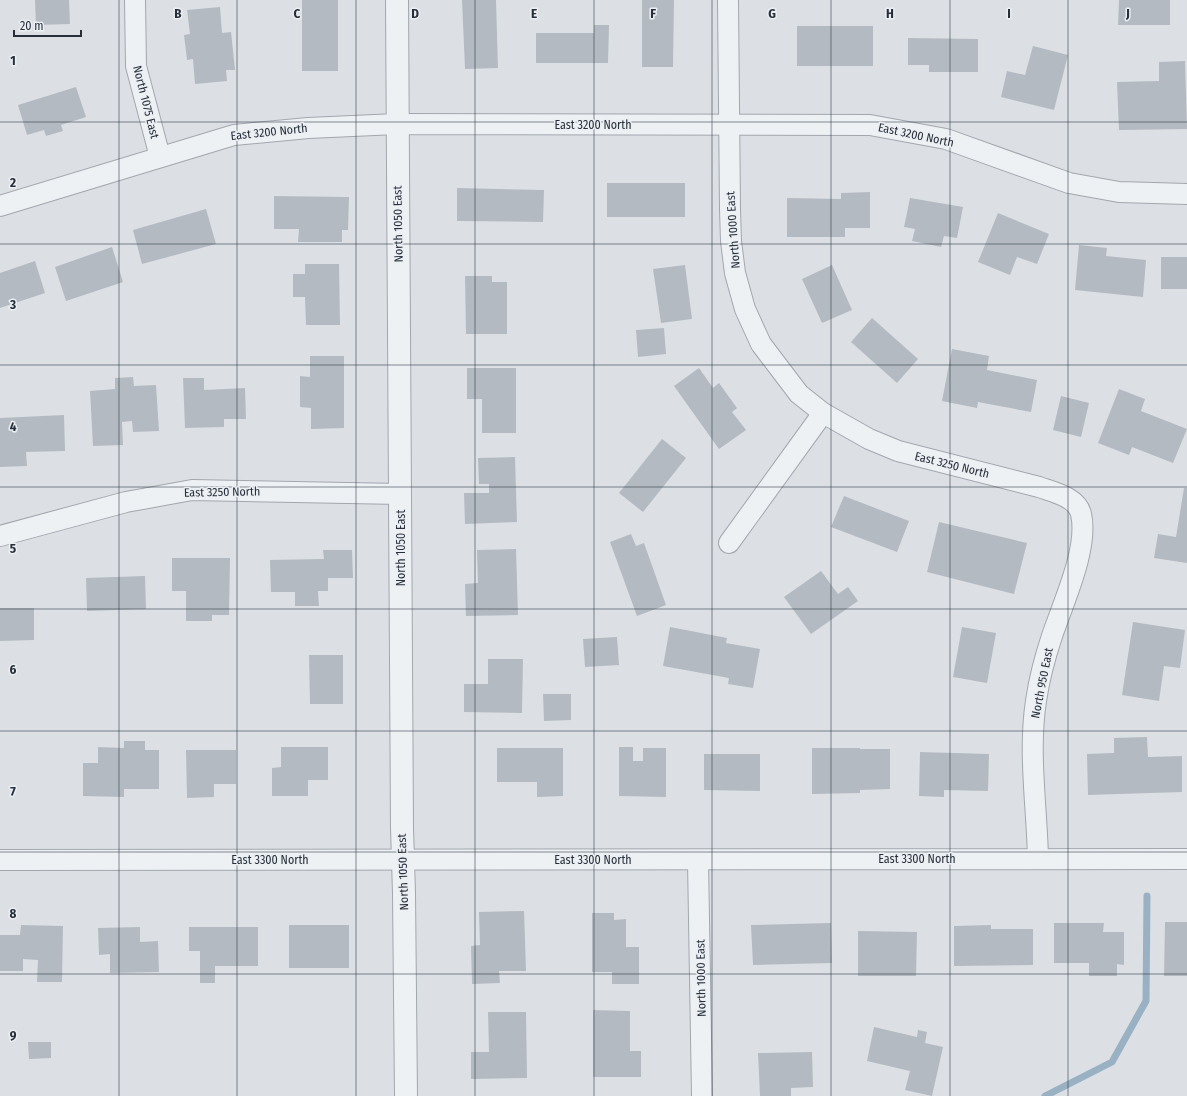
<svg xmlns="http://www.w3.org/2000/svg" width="1187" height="1096" font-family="'Fira Sans Condensed',sans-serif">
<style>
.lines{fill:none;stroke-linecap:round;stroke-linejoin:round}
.stream{stroke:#99b1c3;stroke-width:7}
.building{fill:#b4bac1}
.minor-casing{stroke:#a2a7ae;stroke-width:22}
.tertiary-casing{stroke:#a2a7ae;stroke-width:24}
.minor{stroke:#eef1f4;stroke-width:20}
.tertiary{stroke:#eef1f4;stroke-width:22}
.grid{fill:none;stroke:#272f3a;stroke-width:1;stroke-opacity:0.55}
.labels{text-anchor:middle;stroke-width:3;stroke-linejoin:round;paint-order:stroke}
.street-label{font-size:12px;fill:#272f3a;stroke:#ebeff3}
.grid-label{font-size:13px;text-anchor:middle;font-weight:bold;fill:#272f3a;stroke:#ebeff3;stroke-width:3;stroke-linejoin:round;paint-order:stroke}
</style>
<rect width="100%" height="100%" fill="#dce0e5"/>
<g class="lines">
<polyline class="stream" points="1045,1096 1112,1062 1146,1001 1147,896"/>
</g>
<g class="building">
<polygon points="35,0 69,0 70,24 36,25"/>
<rect x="302" y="0" width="36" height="71"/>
<polygon points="462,0 496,0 498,68 465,69"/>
<polygon points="642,0 674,0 673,67 642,67"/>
<polygon points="1119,0 1170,0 1170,25 1118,25"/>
<polygon points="220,7 222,33 231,32 235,70 226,70 227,81 195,84 193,59 187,60 184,35 190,34 187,10"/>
<polygon points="594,25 609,25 608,63 536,63 536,33 594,33"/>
<rect x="797" y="26" width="76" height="40"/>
<polygon points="908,38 978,39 978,72 929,72 929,65 908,65"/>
<polygon points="1033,46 1068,55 1054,110 1001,97 1007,71 1025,75"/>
<polygon points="1185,61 1187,129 1119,130 1117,82 1159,81 1159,62"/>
<polygon points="76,87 86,117 61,125 63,131 46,136 44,130 27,135 18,105"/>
<rect x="607" y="183" width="78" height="34"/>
<polygon points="457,188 544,190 543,222 457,221"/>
<polygon points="870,192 870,228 845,228 845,237 787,237 787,198 841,199 841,193"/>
<polygon points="274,196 349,197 348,230 342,230 342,242 298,242 299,229 274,229"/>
<polygon points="910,198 963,207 957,238 944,236 941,247 912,241 915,229 904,227"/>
<polygon points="206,209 216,244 142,264 133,230"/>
<polygon points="998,213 1049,234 1037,264 1017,257 1010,275 978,262"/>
<polygon points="1079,245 1107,248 1106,256 1146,260 1143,297 1075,290"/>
<polygon points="112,247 123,282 66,301 55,267"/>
<rect x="1161" y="257" width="26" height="32"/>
<polygon points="35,261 45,293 0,308 0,273"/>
<polygon points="305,264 339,264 340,325 306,325 305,297 293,297 293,274 305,274"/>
<polygon points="685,265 692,319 661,323 653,269"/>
<polygon points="832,265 852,310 822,323 802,279"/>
<polygon points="465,276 492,276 492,282 507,282 507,334 466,334"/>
<polygon points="872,318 918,359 897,383 851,342"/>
<polygon points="664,328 666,354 638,357 636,330"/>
<polygon points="952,349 989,356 987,370 1037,380 1031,412 978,402 977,408 942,401"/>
<polygon points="310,356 344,356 344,428 311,429 311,408 300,407 300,376 310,377"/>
<polygon points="467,368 516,368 516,433 482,433 482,399 467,399"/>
<polygon points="699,368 713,388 719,383 737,408 732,412 746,430 719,449 674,386"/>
<polygon points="133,377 134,386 156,385 159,431 133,432 132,421 122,422 123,445 93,446 90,391 115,389 115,378"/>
<polygon points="183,378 204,378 204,390 245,388 246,419 224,419 224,427 185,428"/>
<polygon points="1119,389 1145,399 1141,411 1187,429 1173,463 1132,447 1129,455 1098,443"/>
<polygon points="1061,396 1089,403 1081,437 1053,430"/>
<polygon points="64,415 65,451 26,452 27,466 0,467 0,418"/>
<polygon points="662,439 686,458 643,512 619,493"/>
<polygon points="515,457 517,522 465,524 464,493 489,493 489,484 479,484 478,458"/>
<polygon points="1184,488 1187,488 1187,563 1154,558 1158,534 1176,537"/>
<polygon points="844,496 909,521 897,552 831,527"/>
<polygon points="939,522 1027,543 1014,594 927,572"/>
<polygon points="631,534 636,546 644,543 666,605 637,616 610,542"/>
<polygon points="516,549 518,615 466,616 465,584 478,583 477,550"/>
<polygon points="323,550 352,550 353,578 328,578 328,591 318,591 319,606 295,606 295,592 271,592 270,560 324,559"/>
<polygon points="172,558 230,558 229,615 212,615 212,621 186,621 186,591 172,591"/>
<polygon points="821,571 838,594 848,587 858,601 811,634 784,597"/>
<polygon points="145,576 146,609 87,611 86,578"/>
<polygon points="0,608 34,608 34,640 0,641"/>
<polygon points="1133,622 1185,630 1180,668 1164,666 1159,701 1122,695"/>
<polygon points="670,627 727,638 726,643 760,649 753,688 728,684 729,678 663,666"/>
<polygon points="962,627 996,633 987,683 953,677"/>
<polygon points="617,637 619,665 585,667 583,639"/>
<polygon points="309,655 343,655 343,704 310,704"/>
<polygon points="488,659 523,659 522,713 464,712 464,684 488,684"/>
<polygon points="543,694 571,694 571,720 544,721"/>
<polygon points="1147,737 1148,757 1182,756 1182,792 1088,795 1087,754 1114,753 1114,738"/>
<polygon points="124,741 145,741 145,750 159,750 159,789 124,789 124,797 83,796 83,763 98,763 98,747 124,748"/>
<polygon points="281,747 328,747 328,780 308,780 308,796 272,796 272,768 281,767"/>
<polygon points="619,747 633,747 633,761 643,761 643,748 666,748 666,797 619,796"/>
<polygon points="497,748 563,748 563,796 537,797 537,782 497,782"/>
<polygon points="812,748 860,748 860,749 890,749 890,789 860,790 860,793 812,794"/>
<polygon points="186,750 236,750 236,784 214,784 214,797 187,798"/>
<polygon points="920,752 989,754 988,791 944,790 944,797 919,796"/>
<polygon points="704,754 760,754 760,791 704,790"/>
<polygon points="524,911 526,971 499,971 500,983 472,984 471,946 480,945 479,912"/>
<polygon points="592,913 614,913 614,920 626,919 626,947 639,947 639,984 612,984 612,972 592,972"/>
<polygon points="1165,922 1187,922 1187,976 1164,976"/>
<polygon points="831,923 832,963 753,965 751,925"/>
<polygon points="1054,923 1104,923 1103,932 1124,932 1124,965 1117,964 1117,976 1089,976 1089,963 1054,963"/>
<polygon points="21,925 63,926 62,982 37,982 38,960 23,959 23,971 0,971 0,935 20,935"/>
<rect x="289" y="925" width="60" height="43"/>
<polygon points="991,925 991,929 1033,929 1033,965 954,966 954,926"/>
<polygon points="140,927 140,942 158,941 159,972 110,973 110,954 99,955 98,928"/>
<polygon points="189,927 258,927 258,966 215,966 215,983 200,983 200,951 189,951"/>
<polygon points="858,931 917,932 916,976 858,976"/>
<polygon points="593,1010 630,1011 630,1051 641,1051 641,1077 593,1077"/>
<polygon points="488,1012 526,1012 527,1078 471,1079 471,1052 489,1052"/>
<polygon points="874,1027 917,1037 918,1030 927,1032 925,1043 943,1047 932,1096 905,1090 910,1071 867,1061"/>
<polygon points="28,1042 51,1042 51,1058 29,1059"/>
<polygon points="812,1052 813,1087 791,1088 791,1096 760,1096 758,1053"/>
</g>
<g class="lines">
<defs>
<g id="minor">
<polyline points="135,0 136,66 160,157"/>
<path d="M 728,0 L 730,209 L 731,241 L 735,273 L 745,309 L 761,344 L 799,394 L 823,413 L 869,439 L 898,451 L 1039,487 C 1053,492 1077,497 1081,514 C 1089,548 1063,603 1052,636 C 1045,657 1039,680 1036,701 C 1028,753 1037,807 1038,859"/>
<polyline points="0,206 234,135 308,128 397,124 870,125 946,139 1069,183 1119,192 1187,194"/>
<polyline points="0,536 126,502 192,490 401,494"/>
<polyline points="729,543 823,413"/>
<polyline points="0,860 1187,859"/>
<polyline points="698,860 702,1096"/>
</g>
<polyline id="tertiary" points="397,0 402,828 404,893 406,1096"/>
</defs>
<use href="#minor" class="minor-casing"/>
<use href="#tertiary" class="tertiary-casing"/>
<use href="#minor" class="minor"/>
<use href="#tertiary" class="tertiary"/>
</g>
<path class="grid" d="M 119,0 L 119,1096M 237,0 L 237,1096M 356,0 L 356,1096M 475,0 L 475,1096M 594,0 L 594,1096M 712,0 L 712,1096M 831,0 L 831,1096M 950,0 L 950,1096M 1068,0 L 1068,1096M 0,122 L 1187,122M 0,244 L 1187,244M 0,365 L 1187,365M 0,487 L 1187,487M 0,609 L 1187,609M 0,731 L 1187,731M 0,852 L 1187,852M 0,974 L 1187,974"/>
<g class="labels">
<g class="street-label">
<text transform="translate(146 102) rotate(76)" y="4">North 1075 East</text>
<text x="593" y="129">East 3200 North</text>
<text transform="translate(269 132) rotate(-6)" y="4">East 3200 North</text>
<text transform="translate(916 135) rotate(12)" y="4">East 3200 North</text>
<text transform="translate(398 224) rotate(-91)" y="4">North 1050 East</text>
<text transform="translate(733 230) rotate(-94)" y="4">North 1000 East</text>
<text transform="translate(952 465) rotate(14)" y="4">East 3250 North</text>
<text transform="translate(222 492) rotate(-1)" y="4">East 3250 North</text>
<text transform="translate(401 548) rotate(-90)" y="4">North 1050 East</text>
<text transform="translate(1042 683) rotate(-79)" y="4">North 950 East</text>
<text x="917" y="863">East 3300 North</text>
<text x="270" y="864">East 3300 North</text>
<text x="593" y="864">East 3300 North</text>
<text transform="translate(403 872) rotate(-92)" y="4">North 1050 East</text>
<text transform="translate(701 978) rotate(-91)" y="4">North 1000 East</text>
</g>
</g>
<g class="grid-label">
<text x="178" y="18">B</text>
<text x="297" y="18">C</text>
<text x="415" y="18">D</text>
<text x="534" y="18">E</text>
<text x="653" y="18">F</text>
<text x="772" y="18">G</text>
<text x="890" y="18">H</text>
<text x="1009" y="18">I</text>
<text x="1128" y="18">J</text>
<text x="13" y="65">1</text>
<text x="13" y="187">2</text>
<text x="13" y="309">3</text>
<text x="13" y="431">4</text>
<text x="13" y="553">5</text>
<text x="13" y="674">6</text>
<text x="13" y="796">7</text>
<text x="13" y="918">8</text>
<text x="13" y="1040">9</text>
</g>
<path d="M14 30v6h67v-6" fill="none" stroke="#272f3a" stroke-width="2"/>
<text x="20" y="30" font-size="12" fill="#272f3a" stroke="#ebeff3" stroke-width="3" paint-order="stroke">20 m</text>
</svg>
